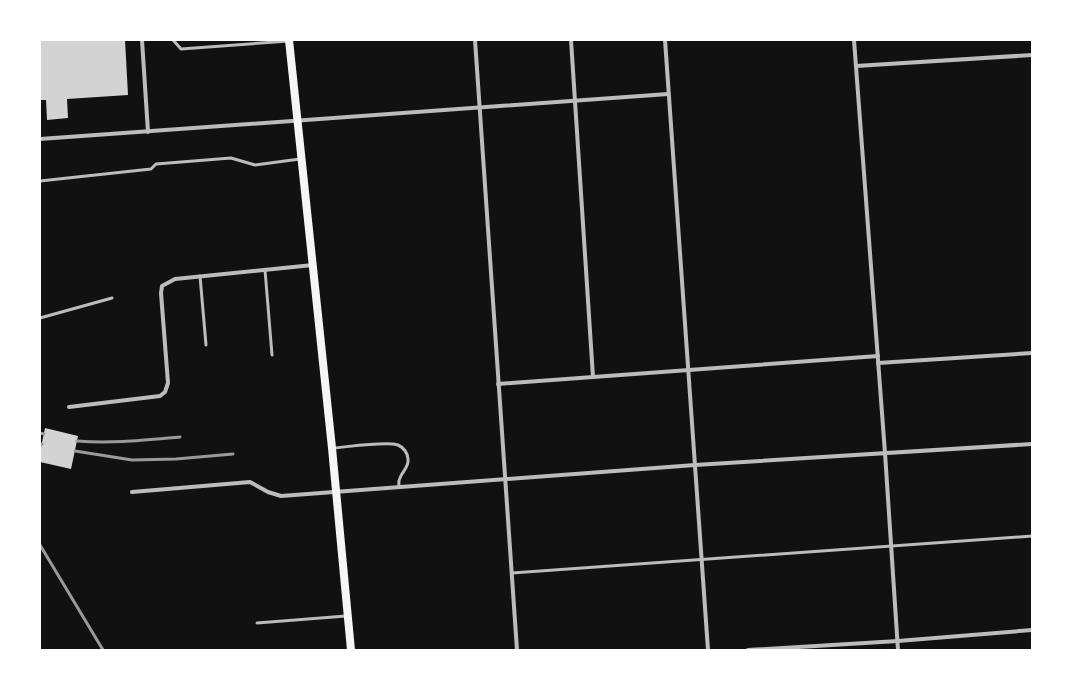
<svg xmlns="http://www.w3.org/2000/svg" width="1072" height="690" font-family="Helvetica,sans-serif">
<style>
.building{fill:#d3d3d3}
.lines{fill:none;stroke-linecap:round;stroke-linejoin:round}
.service{stroke:#bcbcbc;stroke-width:3}
.minor{stroke:#bcbcbc;stroke-width:4}
.secondary{stroke:#f5f5f5;stroke-width:8}
.rail{stroke:#9a9a9a;stroke-width:3}
</style>
<rect width="100%" height="100%" fill="#111"/>
<g class="building">
<polygon points="40,40 125,40 128,95 67,99 68,118 47,120 46,100 40,100"/>
<polygon points="45,428 78,436 71,469 40,462 40,452"/>
</g>
<g class="lines">
<g class="service">
<polyline points="173,40 181,49 289,41"/>
<polyline points="40,181 151,169 156,164 231,158 255,165 300,159"/>
<polyline points="265,270 272,355"/>
<polyline points="200,276 206,345"/>
<polyline points="40,318 112,298"/>
<path d="M 333,448 C 347,447 387,441 398,445 C 403,447 408,453 408,459 C 409,468 402,471 400,478 C 398,481 399,484 399,487"/>
<polyline points="512,573 1032,536"/>
<polyline points="257,623 346,616"/>
</g>
<g class="minor">
<polyline points="142,40 148,132"/>
<polyline points="475,40 517,650"/>
<polyline points="571,40 593,377"/>
<polyline points="665,40 708,650"/>
<polyline points="854,40 885,453 898,650"/>
<polyline points="856,66 1032,55"/>
<polyline points="40,139 668,94"/>
<polyline points="878,363 1032,353"/>
<polyline points="498,384 878,356"/>
<polyline points="69,407 160,396 165,392 168,383 161,293 162,286 175,279 313,265"/>
<polyline points="132,492 250,482 268,492 281,496 695,465 1032,444"/>
<polyline points="748,650 898,641 1032,630"/>
</g>
<polyline class="secondary" points="289,40 332,448 351,650"/>
<g class="rail">
<polyline points="40,433 44,434"/>
<path d="M 77,441 C 111,444 146,440 180,437"/>
<polyline points="40,444 42,444"/>
<polyline points="75,451 132,460 176,459 233,454"/>
<polyline points="40,545 103,650"/>
</g>
</g>
<rect width="1072" height="690" fill="none" stroke="#ffffff" stroke-width="82"/>
</svg>
